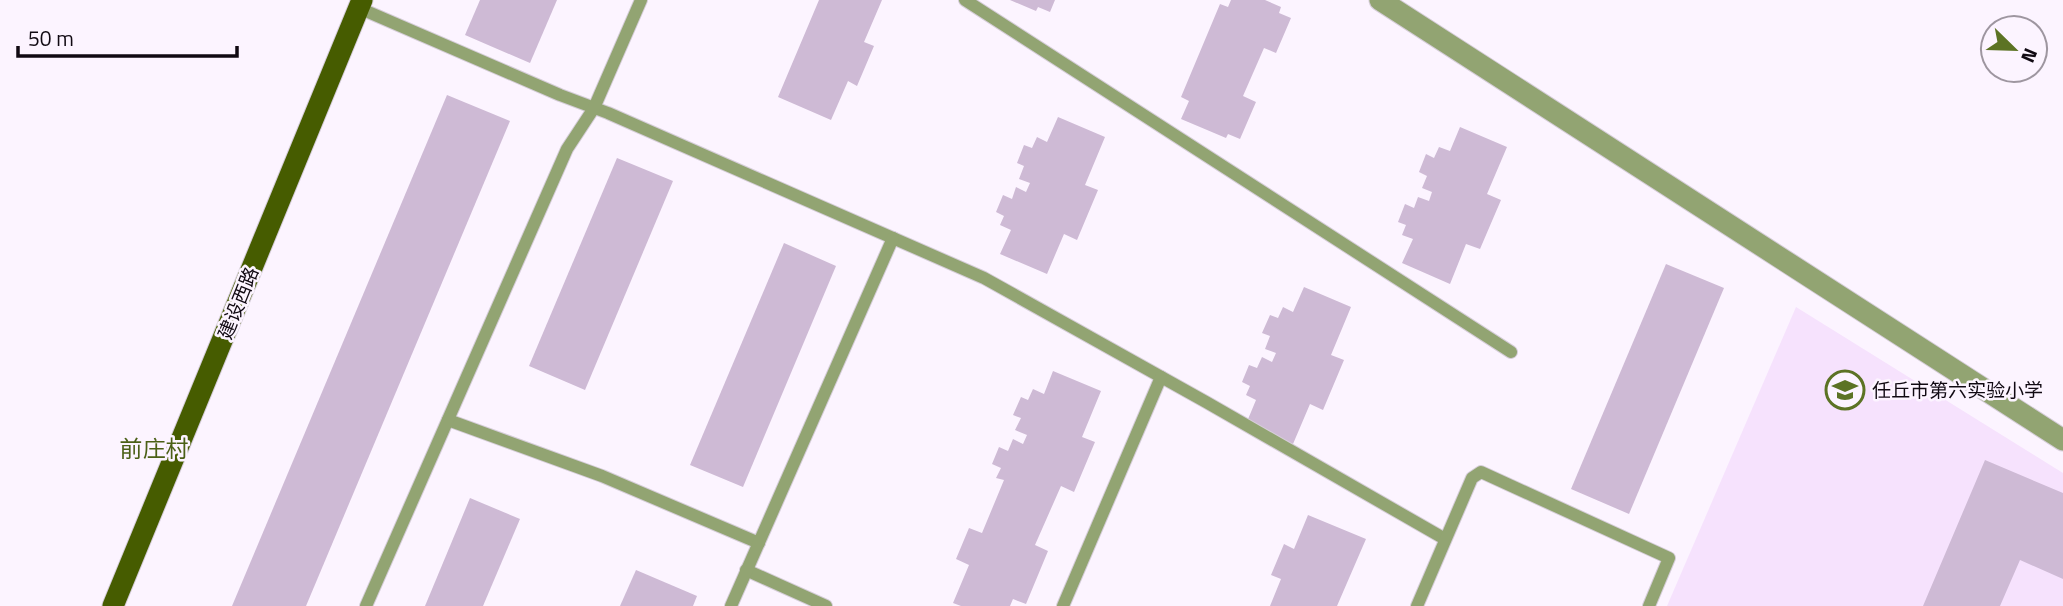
<svg xmlns="http://www.w3.org/2000/svg" width="2063" height="606" font-family="'Titillium Web','Noto Sans SC',sans-serif">
<style>
.built{fill:#f6e2fd}
.building{fill:#cebad5}
.lines{fill:none;stroke-linecap:round;stroke-linejoin:round}
.lane-casing{stroke:#d6ced9;stroke-width:14}
.street-casing{stroke:#d6ced9;stroke-width:23}
.primary-casing{stroke:#d6ced9;stroke-width:23}
.lane{stroke:#92a472;stroke-width:12}
.street{stroke:#92a472;stroke-width:21}
.primary{stroke:#465c00;stroke-width:21}
.labels{text-anchor:middle;stroke-width:5;stroke-linejoin:round;paint-order:stroke}
.street-label{font-size:19px;fill:#100912;stroke:#fcf4ff}
.poi-label{font-size:19px;fill:#100912;stroke:#fcf4ff;text-anchor:start}
.quarter-label{font-size:23px;fill:#4b6017;stroke:#fcf4ff}
</style>
<rect width="100%" height="100%" fill="#fcf4ff"/>
<polygon class="built" points="1796,307 2063,473 2063,606 1667,606"/>
<g class="building">
<polygon points="480,0 557,0 530,63 465,35"/>
<polygon points="819,0 882,0 864,42 874,46 857,86 848,81 831,120 778,97"/>
<polygon points="1010,0 1055,0 1050,12 1038,7 1036,11"/>
<polygon points="1231,0 1265,0 1281,7 1279,13 1291,18 1276,53 1264,48 1243,96 1256,102 1240,139 1228,134 1226,138 1181,119 1189,101 1181,97 1220,4 1228,7"/>
<polygon points="447,95 510,121 306,606 232,606"/>
<polygon points="1058,117 1105,137 1085,185 1098,190 1077,240 1064,234 1047,274 1000,254 1011,230 1000,225 1004,216 996,212 1003,195 1012,199 1016,187 1026,192 1030,183 1019,179 1024,166 1017,163 1024,145 1032,148 1037,137 1047,142"/>
<polygon points="1460,127 1507,147 1487,194 1501,200 1480,249 1466,244 1450,284 1402,263 1413,239 1402,235 1406,225 1398,222 1405,204 1414,208 1418,197 1429,201 1432,192 1422,188 1427,176 1419,172 1426,154 1434,158 1439,147 1450,151"/>
<polygon points="617,158 673,181 585,390 529,366"/>
<polygon points="784,243 836,266 743,487 690,465"/>
<polygon points="1666,264 1724,288 1629,514 1571,489"/>
<polygon points="1304,287 1351,307 1331,355 1344,360 1323,410 1310,404 1293,444 1246,424 1256,400 1246,395 1250,386 1242,382 1249,365 1257,368 1262,357 1272,362 1276,353 1265,349 1270,336 1262,333 1270,315 1278,318 1283,307 1293,312"/>
<polygon points="1053,371 1101,391 1082,437 1095,442 1074,492 1061,486 1035,545 1048,551 1026,604 1013,599 1010,606 961,606 953,603 969,565 956,559 969,528 982,533 1004,480 996,478 1001,468 992,464 999,447 1008,451 1013,439 1023,444 1027,435 1015,430 1021,418 1013,415 1021,397 1028,400 1033,389 1044,394"/>
<polygon points="1985,460 2063,493 2063,579 2020,560 2000,606 1923,606"/>
<polygon points="470,498 520,519 483,606 425,606"/>
<polygon points="1308,515 1366,539 1337,606 1270,606 1281,579 1271,575 1284,544 1294,549"/>
<polygon points="636,570 697,596 693,606 620,606"/>
</g>
<g class="lines">
<defs>
<g id="lane">
<polyline points="965,0 1511,352"/>
<polyline points="359,8 560,95 608,113 984,278 1206,402 1445,539"/>
<polyline points="448,420 602,476 759,543"/>
<polyline points="746,570 826,606"/>
<polyline points="366,606 567,149 594,108 641,0"/>
<polyline points="731,606 893,238"/>
<polyline points="1063,606 1161,377"/>
<polyline points="1417,606 1472,478 1481,472 1669,558 1649,606"/>
</g>
<polyline id="street" points="1380,0 2063,440"/>
<polyline id="primary" points="113,606 362,0"/>
</defs>
<use href="#lane" class="lane-casing"/>
<use href="#street" class="street-casing"/>
<use href="#primary" class="primary-casing"/>
<use href="#lane" class="lane"/>
<use href="#street" class="street"/>
<use href="#primary" class="primary"/>
</g>
<defs>
<symbol id="school-ring" viewBox="-11 -11 22 22"><circle r="9.5" fill="#fcf4ff" stroke="#5c7324" stroke-width="1.5"/><path d="M0-5L7-2L0 1L-7-2ZM-4 1L0 2.5L4 1V4Q0 6-4 4Z" fill="#5c7324"/></symbol>
</defs>
<g fill-rule="evenodd">
<use href="#school-ring" x="1823" y="368" width="44" height="44"/>
</g>
<g class="labels">
<g class="street-label">
<text transform="translate(238 303) rotate(-68)" y="7">建设西路</text>
</g>
<g class="poi-label">
<text x="1872" y="397">任丘市第六实验小学</text>
</g>
<g class="quarter-label">
<text x="154" y="457">前庄村</text>
</g>
</g>
<g transform="translate(2014 49) rotate(113)"><circle r="33" fill="#fcf4ff" stroke="#9e96a0" stroke-width="2"/>
<path d="M0-5L12 26L0 18L-12 26Z" fill="#5c7324"/>
<text y="-10" font-size="19" font-weight="bold" text-anchor="middle" fill="#100912">N</text>
</g>
<path d="M18 46v10h219v-10" fill="none" stroke="#100912" stroke-width="3.5"/>
<text x="28" y="46" font-size="21" fill="#100912" stroke="#fcf4ff" stroke-width="5" paint-order="stroke">50 m</text>
</svg>
